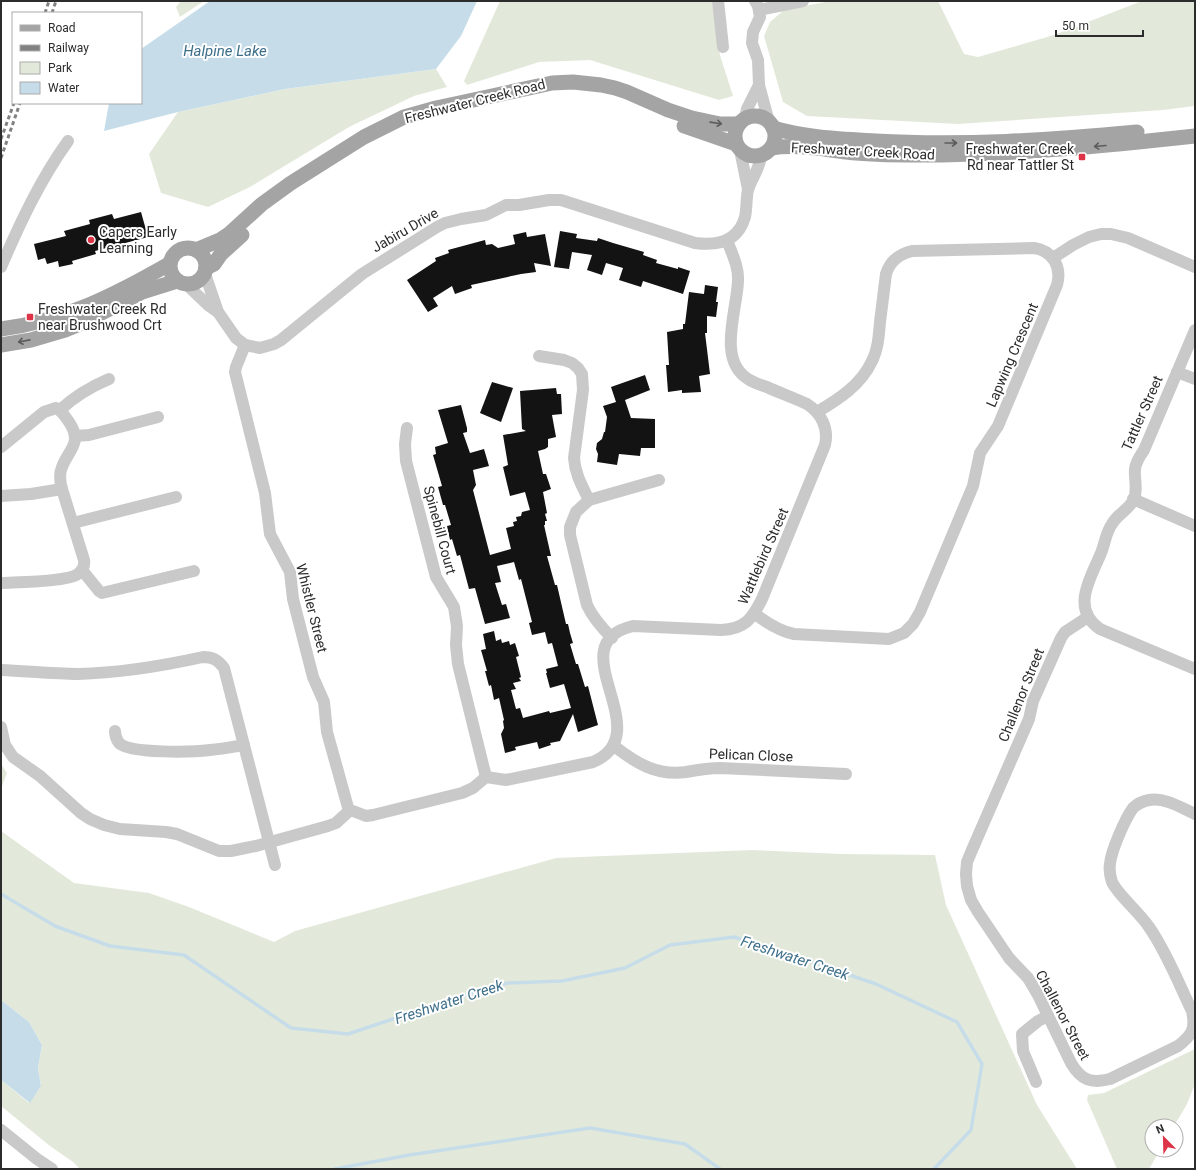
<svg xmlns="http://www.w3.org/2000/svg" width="1196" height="1170" font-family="Roboto,sans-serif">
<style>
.green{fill:#e3e9da}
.water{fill:#c6dde9}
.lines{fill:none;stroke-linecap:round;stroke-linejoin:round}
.stream{stroke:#c6dde9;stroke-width:3.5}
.building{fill:#131313}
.minor{stroke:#c9c9c9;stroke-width:12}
.major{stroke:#a4a4a4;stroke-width:15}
.rail{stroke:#818181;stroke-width:3;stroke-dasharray:4 3;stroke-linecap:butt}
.oneway{stroke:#5c5c5c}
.poi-dot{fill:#dd3447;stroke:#fff;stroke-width:1.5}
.labels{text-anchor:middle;stroke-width:4;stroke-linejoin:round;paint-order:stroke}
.street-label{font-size:14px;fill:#2c2c2c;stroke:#fff}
.poi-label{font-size:14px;fill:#2c2c2c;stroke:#fff;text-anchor:start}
.water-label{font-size:15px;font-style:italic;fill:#3e6f8a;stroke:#fff}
</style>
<rect width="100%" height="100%" fill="#fff"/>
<g class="green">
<polygon points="181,1 204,1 180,17 176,7"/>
<polygon points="500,1 712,1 720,55 733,96 719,100 590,60 539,62 467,85 464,81"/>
<polygon points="830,1 938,1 964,54 978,57 1054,35 1142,1 1195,1 1195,106 1163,110 958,124 807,116 783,102 764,36 770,22 784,10"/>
<polygon points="436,69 447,87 414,96 349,127 250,187 208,207 161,193 149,154 178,112 285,89"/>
<polygon points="1,764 7,773 1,789"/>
<polygon points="1,831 74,883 149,893 189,907 274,942 295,931 556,858 752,850 842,854 935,855 946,905 1037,1105 1077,1169 80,1169 73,1162 50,1146 1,1106 1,1080 29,1103 41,1086 38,1068 42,1045 29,1022 1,1000"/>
<polygon points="1195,1049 1195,1084 1187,1104 1174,1126 1152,1126 1152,1150 1160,1150 1149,1169 1117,1169 1087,1100 1088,1095 1104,1093"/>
</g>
<g class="water">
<polygon points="210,1 477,1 461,36 436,69 285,89 178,112 104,131 109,103 141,103 141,49"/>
<polygon points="1,1000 29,1022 42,1045 38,1068 41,1086 30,1103 1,1080"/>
</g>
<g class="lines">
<g class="stream">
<polyline points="1,894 55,926 110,946 184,955 291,1028 348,1034 450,1000 507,983 562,981 625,968 670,945 734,937 803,959 876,984 957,1022 982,1064 971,1130 934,1169"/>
<polyline points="335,1169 409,1155 590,1128 685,1144 720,1169"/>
</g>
</g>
<g class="building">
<polygon points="141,212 148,237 95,251 96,254 72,261 73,264 59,267 58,261 47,264 45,258 38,260 34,244 66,236 64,231 90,224 89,220 112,214 114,219"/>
<polygon points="560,231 577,234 576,238 597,241 598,238 613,243 644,252 643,255 657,260 656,263 678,269 678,267 690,271 683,294 643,281 641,287 619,280 623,268 606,263 602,275 587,270 592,255 572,252 569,269 554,267"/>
<polygon points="526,232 527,237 545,234 551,266 534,263 536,272 521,274 471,285 472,288 455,294 452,286 433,298 438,306 428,312 407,280 436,261 435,258 449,253 448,250 485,240 486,245 492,244 498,248 515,244 513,235"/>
<polygon points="705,285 718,287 716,302 718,302 716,317 707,316 707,333 705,333 710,374 699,376 701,392 682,393 682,390 668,392 666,365 669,365 667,332 683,329 683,324 685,324 689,292 704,294"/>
<polygon points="645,375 650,390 625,400 631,418 655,419 655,448 641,448 640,456 619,454 617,465 597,462 598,454 596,449 597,443 602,439 604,432 605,432 607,417 603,406 616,402 611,387"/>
<polygon points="492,382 513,388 501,422 480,413"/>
<polygon points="556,388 557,394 561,394 562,414 552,415 556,437 548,439 548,447 545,449 538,451 543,474 546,474 551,489 543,492 547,513 545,514 547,521 545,521 545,525 544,525 551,556 547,556 555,585 557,585 566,624 568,624 570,633 573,643 570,644 576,664 578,664 585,687 588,686 598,725 578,732 573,714 560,741 550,743 551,745 539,749 537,742 515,747 516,750 505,753 501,734 504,728 503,721 504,720 499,698 494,700 491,685 489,686 485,671 487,671 481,650 486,649 483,634 494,631 496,641 501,639 502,643 509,641 510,645 515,643 519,656 516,657 521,677 519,678 521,681 513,683 516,689 511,690 516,709 520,708 523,718 549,711 550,713 571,708 564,684 550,688 546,673 547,673 546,669 558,666 552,643 548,644 545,632 532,635 529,623 532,622 521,579 519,580 514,562 497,566 501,582 495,583 502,605 506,604 510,618 485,624 475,588 469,589 460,555 457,556 452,539 450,540 447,526 451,525 445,505 443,505 438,487 442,486 433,455 436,454 435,447 448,443 438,410 461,405 467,428 467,432 463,433 470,453 484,449 489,466 473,470 476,485 473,490 490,555 511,549 506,528 514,526 513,522 517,521 516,517 521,516 522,512 530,510 525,492 510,496 503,467 508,465 503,435 526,431 522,429 520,391"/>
</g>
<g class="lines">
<g class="minor">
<polyline points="718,1 723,47"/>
<polyline points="755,1 758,6 760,17 753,32 752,43 758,60 759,85 769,122"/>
<polyline points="759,10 803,1"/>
<polyline points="745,119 747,109 759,85"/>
<polyline points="740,150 748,189"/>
<polyline points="1053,258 1073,245 1089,237 1101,234 1111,234 1128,238 1195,267"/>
<path d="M 1,267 C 20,223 40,180 68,141"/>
<path d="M 205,274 L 218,312 L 236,338 L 245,345 L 260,348 L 274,344 L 281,340 L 362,274 L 437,227 L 445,223 L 461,219 L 486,215 L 506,205 L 519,205 L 549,200 L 561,200 L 695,243 C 717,246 738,242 745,217 C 747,208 746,198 748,190 C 752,177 760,169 761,155"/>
<polyline points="187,285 208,305 218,312"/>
<path d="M 1195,330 L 1144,450 C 1140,456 1136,461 1135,469 C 1134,479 1138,489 1134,499 C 1129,510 1117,514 1112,524 C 1106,532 1105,543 1101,553 C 1091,578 1070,608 1100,629 L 1195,669"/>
<polyline points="245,345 236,367 235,372 265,493 270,534 290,572 293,599 313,677 324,702 327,732 349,811"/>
<path d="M 539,356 L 564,360 L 572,363 L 578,368 L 582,374 L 583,390 L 574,458 C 575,474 582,486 589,500"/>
<polyline points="1177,372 1195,379"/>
<path d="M 60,410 C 75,396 90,387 109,379"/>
<polyline points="407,428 405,444 406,461 436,577 454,607 457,626 456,645 458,664 486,777"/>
<polyline points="75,436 89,435 158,417"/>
<path d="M 1,447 L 44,412 L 56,408 C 62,411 65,416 69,422 C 83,443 69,449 62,467 C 59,474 60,482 62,489 L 84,560 C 85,566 83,570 78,574 C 67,582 17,582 1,583"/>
<polyline points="1,496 31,494 62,489"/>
<polyline points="1133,499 1195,526"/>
<polyline points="73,523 176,497"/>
<polyline points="82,570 99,591 102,593 194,571"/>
<path d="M 755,614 C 767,623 779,631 794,634 L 889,639 L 904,633 L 913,624 L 920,612 L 973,486 L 980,453 L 998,426 L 1057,285 C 1062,267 1053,251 1034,248 L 912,251 C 899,254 890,261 886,274 C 884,290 882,306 880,322 C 879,335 878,349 872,361 C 861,385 839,399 817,412"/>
<path d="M 1088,617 L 1065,632 L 1061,638 L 1033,701 L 1029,719 L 972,850 L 967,862 L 966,874 L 967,886 L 971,900 L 978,912 L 1009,958 L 1028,978 L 1038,995 L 1071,1063 C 1081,1080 1091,1084 1110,1079 L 1178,1046 C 1192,1035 1196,1029 1192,1011 C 1179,984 1166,951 1149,927 C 1140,913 1118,895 1112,882 C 1110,876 1109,870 1110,864 C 1111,851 1125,819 1133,808 C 1137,804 1144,801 1149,800 C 1164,797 1182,808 1195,814"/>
<path d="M 612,638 C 601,627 593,618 587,605 L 570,535 L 570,527 L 576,512 L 589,500 L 659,480"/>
<path d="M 1,670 C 27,671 52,674 78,674 C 120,673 162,666 203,657 C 213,657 218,660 224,668 L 275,865"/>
<path d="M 1,727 L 5,745 L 13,757 L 40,776 L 81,813 L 90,819 L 104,825 L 120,829 L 166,832 L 177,834 L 219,851 L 231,851 L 256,846 L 328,826 L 336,823 L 349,811 L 353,811 L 366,816 L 373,815 L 462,793 L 473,788 L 486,777 L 506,780 L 593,762 C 661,733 556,644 633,626 L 721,630 C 745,629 752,619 762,599 L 825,445 C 829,428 821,413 807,404 C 794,398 780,393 767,387 C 761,385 754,383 748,379 C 717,360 737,310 738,281 C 739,267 732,254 727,240"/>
<path d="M 115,731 C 115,735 116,739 119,743 C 130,754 193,752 210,750 C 221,749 232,747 244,745"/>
<path d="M 614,746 C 636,763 656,776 686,772 C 697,770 708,768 720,768 L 846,774"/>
<polyline points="1036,1082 1023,1051 1022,1034 1038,1021 1048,1016"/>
<polyline points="1,1130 37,1159 52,1169"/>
</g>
<g class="major">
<circle cx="755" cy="136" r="20"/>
<polyline points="684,126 736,144"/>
<path d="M 773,128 C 807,138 841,139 876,141 C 963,146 1050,140 1137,132"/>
<path d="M 771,148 C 796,144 821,149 846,152 C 870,155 895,155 919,155 C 1011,155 1103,146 1195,136"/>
<circle cx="188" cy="266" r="18"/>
<polyline points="196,250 220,240 229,234 262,204 291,183 364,137 404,117 436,108 552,83 573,82 601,85 615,88 627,92 668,110 692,118 720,124 739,124"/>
<polyline points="206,268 214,264 221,254 242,235"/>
<path d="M 1,329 C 64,321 115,295 169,264"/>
<polyline points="1,345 31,340 65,330 82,323 142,292 177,281"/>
</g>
<g class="rail">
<polyline points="45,13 49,1"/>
<polyline points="52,13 56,1"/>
<polyline points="1,139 14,103"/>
<polyline points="1,158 20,103"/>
</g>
</g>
<defs><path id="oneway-shaft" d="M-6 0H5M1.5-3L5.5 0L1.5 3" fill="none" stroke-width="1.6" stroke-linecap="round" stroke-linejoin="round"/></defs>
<g class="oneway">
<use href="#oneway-shaft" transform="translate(716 123) rotate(8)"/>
<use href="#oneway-shaft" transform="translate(951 143)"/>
<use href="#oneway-shaft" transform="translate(1100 146) rotate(175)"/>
<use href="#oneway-shaft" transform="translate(24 341) rotate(169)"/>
</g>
<g class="poi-dot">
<rect x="1078" y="153" width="8" height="8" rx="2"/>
<circle cx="91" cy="240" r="4"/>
<rect x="26" y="313" width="8" height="8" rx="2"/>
</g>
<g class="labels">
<g class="street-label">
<text transform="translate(475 101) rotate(-14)" y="5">Freshwater Creek Road</text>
<text transform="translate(863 151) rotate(3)" y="5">Freshwater Creek Road</text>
<text transform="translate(405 230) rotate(-30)" y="5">Jabiru Drive</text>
<text transform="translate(1012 355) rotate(-67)" y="5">Lapwing Crescent</text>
<text transform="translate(1142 413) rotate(-66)" y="5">Tattler Street</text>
<text transform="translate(440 530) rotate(75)" y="5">Spinebill Court</text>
<text transform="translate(763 556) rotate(-66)" y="5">Wattlebird Street</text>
<text transform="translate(312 608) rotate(76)" y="5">Whistler Street</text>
<text transform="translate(1021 695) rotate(-68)" y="5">Challenor Street</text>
<text transform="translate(751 755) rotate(2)" y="5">Pelican Close</text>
<text transform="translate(1063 1015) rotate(62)" y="5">Challenor Street</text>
</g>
<g class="poi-label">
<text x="1074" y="154" text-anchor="end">Freshwater Creek<tspan x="1074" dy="16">Rd near Tattler St</tspan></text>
<text x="99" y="237">Capers Early<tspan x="99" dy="16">Learning</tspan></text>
<text x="38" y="314">Freshwater Creek Rd<tspan x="38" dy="16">near Brushwood Crt</tspan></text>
</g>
<g class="water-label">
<text x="225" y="56">Halpine Lake</text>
<text transform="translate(795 958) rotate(18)" y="5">Freshwater Creek</text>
<text transform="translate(449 1002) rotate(-18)" y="5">Freshwater Creek</text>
</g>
</g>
<rect width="1196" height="1170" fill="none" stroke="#2c2c2c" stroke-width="4"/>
<rect x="12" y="12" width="130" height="92" fill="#ffffff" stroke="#ababab"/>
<rect x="20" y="25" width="20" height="6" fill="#a4a4a4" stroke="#ababab"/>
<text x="48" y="32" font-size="12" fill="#2c2c2c">Road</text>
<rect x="20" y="45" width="20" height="6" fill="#818181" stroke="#ababab"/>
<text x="48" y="52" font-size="12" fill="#2c2c2c">Railway</text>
<rect x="20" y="62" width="20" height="12" fill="#e3e9da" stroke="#ababab"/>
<text x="48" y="72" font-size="12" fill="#2c2c2c">Park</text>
<rect x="20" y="82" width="20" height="12" fill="#c6dde9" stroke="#ababab"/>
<text x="48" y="92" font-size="12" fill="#2c2c2c">Water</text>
<g transform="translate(1164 1138) rotate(337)"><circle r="19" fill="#ffffff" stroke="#ababab"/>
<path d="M0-3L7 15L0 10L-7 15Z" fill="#dd3447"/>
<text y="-6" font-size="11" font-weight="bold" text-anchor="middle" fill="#2c2c2c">N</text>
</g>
<path d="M1056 30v6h87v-6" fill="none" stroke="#2c2c2c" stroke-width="2"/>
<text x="1062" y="30" font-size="12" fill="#2c2c2c" stroke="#ffffff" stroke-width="3" paint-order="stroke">50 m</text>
</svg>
